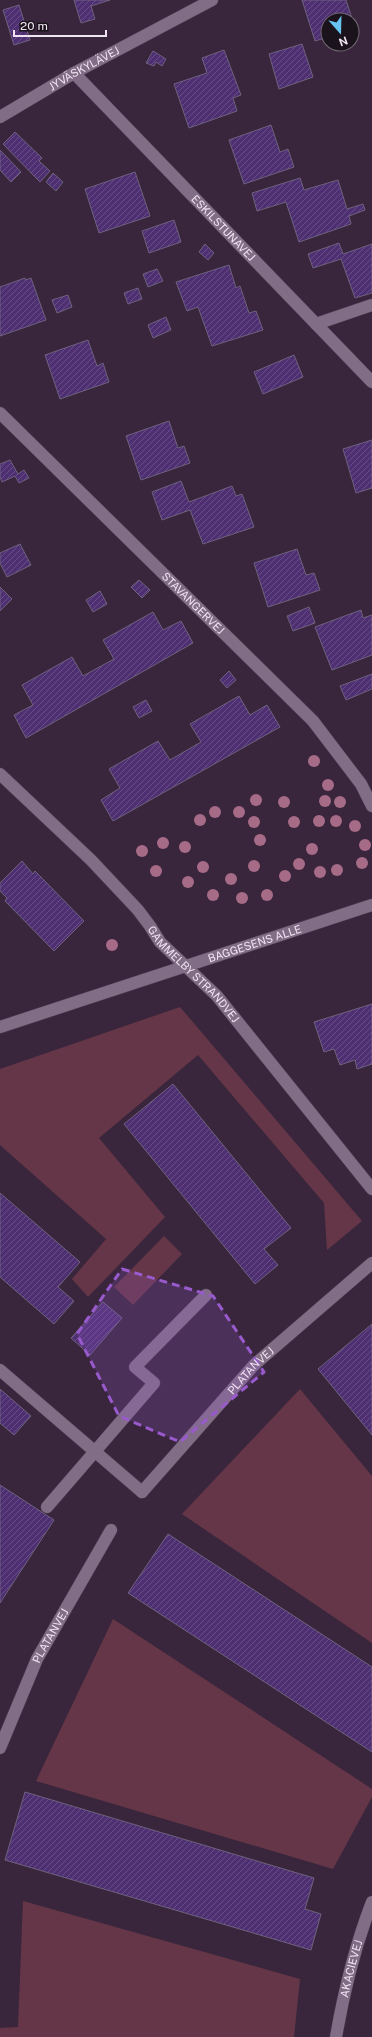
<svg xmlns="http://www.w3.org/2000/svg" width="372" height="2037" font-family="'Public Sans',sans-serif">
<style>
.green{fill:#653647}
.building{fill:url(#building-hatch);stroke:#6d627e}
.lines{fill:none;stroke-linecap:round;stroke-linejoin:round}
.lane-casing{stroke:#514254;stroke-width:13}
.street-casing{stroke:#514254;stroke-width:13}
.lane{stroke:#826d86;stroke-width:12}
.street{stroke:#826d86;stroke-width:12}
.tree{fill:#a66b86}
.marked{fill:#985acc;fill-opacity:0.2;stroke:#985acc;stroke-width:3;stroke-dasharray:8 5;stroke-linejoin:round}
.labels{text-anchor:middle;stroke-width:3;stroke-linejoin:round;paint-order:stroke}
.street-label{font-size:11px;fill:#f0e4f2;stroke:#1b131c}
</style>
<defs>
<pattern id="building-hatch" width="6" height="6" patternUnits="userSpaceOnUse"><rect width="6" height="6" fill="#4e2f71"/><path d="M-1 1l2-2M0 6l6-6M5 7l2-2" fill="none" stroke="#684d86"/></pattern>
</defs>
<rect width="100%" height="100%" fill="#39263c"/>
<g class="green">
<polygon points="180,1007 362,1221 327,1250 324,1203 198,1055 99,1138 165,1217 88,1297 72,1279 106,1239 0,1145 0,1069"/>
<polygon points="164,1236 182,1254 133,1305 114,1287"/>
<polygon points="300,1389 372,1476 372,1643 182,1514"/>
<polygon points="113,1619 372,1789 372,1797 333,1869 36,1781"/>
<polygon points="23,1901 300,1979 294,2037 0,2037 0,2028 18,2027"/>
</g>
<g class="building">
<polygon points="74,0 110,0 91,6 95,19 81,23"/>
<polygon points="302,0 346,0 355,28 352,29 352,20 328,20 328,37 315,41"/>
<polygon points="19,5 30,40 14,45 3,10"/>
<polygon points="302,44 313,77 279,89 269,54"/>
<polygon points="224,50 241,95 233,98 237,111 189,128 174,84 207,73 202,58"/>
<polygon points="153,51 166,59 162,66 156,62 154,66 146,63"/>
<polygon points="271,125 280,152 288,149 294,167 244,184 229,140"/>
<polygon points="15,132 42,158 39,161 50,171 40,182 3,144"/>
<polygon points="0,150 21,172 11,182 0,170"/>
<polygon points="135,172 150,216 99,233 85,189"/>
<polygon points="53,173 63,182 56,191 46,182"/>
<polygon points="300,178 304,190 338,180 347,209 363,204 365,210 349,216 351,224 299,242 286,202 257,211 252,193"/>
<polygon points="174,220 181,242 149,253 142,231"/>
<polygon points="339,243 343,254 372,244 372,293 355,298 341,259 313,268 308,254"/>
<polygon points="205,244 214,253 208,260 199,252"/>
<polygon points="229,265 236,288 240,286 249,313 256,311 263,330 212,346 198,307 187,311 176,282"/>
<polygon points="157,269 163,281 148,287 143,274"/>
<polygon points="25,278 26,280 31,278 46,320 0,336 0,287"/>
<polygon points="138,288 142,299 128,304 124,293"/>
<polygon points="68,295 72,307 57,313 52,300"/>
<polygon points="166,317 171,330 153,338 148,325"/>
<polygon points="88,340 97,366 103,363 109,382 60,399 45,355"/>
<polygon points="294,355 303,377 263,394 254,372"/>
<polygon points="169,421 178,448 184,446 190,463 141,480 126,436"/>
<polygon points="372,440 372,488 356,493 343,449"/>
<polygon points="10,460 18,474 24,470 29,478 19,483 15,476 2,482 0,477 0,464"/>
<polygon points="181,481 189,502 232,486 236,496 242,494 254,527 203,544 190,510 162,520 152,492"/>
<polygon points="20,544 31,565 7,577 0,563 0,553"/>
<polygon points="297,549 306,575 314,573 320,590 268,607 254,563"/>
<polygon points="139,580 150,590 142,598 131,587"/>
<polygon points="0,587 12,599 0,611"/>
<polygon points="100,591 107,604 93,612 86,600"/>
<polygon points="309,607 315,623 293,631 287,616"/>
<polygon points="361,610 363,618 372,615 372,655 332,670 315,627"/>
<polygon points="153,612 163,630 181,621 193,643 26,738 14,715 33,705 22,685 72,657 83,676 114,659 103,640"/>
<polygon points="229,671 236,680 227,688 220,680"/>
<polygon points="372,674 372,689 346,700 340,686"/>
<polygon points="239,696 250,715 267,705 280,727 113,821 101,800 120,788 109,769 158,741 170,760 201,742 190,724"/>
<polygon points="146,700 152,711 139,718 133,707"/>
<polygon points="22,861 33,874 35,871 84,921 54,951 5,901 7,898 0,891 0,883"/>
<polygon points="372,1004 372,1064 357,1069 355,1060 340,1065 334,1049 324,1052 314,1022"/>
<polygon points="173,1084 291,1228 264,1249 278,1265 255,1284 124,1124"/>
<polygon points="0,1193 80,1262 58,1287 74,1301 54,1324 0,1277"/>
<polygon points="103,1302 122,1318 90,1355 71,1338"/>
<polygon points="372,1324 372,1435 318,1369"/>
<polygon points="0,1389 31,1416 14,1435 0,1423"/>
<polygon points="0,1485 54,1520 0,1603"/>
<polygon points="168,1534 372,1667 372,1752 128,1593"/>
<polygon points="25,1792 314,1878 305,1909 321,1914 311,1950 5,1860"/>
</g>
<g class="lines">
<defs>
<g id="lane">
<polyline points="0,1370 142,1492"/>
<polyline points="47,1507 154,1383 135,1367 206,1295"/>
</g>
<g id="street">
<path id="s1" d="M 74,73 L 372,382"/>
<path id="s2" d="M 0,117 L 74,73 L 212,0"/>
<polyline points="316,324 372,305"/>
<path id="s3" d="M 0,413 L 313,721 L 361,784 L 372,806"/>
<path id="s4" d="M 0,774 L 91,860 L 138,910 L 150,926 L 160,942 L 217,996 L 372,1189"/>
<path id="s5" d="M 0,1027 L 372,905"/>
<path id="s6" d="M 142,1492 L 254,1365 L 372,1263"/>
<path id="s7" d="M 0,1748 L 37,1659 L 111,1530"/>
<path id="s8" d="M 336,2037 C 344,1991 355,1946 372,1902"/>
</g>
</defs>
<use href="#lane" class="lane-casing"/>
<use href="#street" class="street-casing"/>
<use href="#lane" class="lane"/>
<use href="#street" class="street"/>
</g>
<g class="tree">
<circle cx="314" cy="761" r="6"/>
<circle cx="328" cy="785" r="6"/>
<circle cx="256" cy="800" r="6"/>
<circle cx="325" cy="801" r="6"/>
<circle cx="284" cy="802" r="6"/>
<circle cx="340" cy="802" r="6"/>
<circle cx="215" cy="812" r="6"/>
<circle cx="239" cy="812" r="6"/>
<circle cx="200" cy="820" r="6"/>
<circle cx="319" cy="821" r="6"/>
<circle cx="336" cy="821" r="6"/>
<circle cx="254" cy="822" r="6"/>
<circle cx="294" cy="822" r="6"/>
<circle cx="355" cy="826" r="6"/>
<circle cx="260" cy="840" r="6"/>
<circle cx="163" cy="843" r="6"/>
<circle cx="365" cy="845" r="6"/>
<circle cx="185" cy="847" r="6"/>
<circle cx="312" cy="849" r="6"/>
<circle cx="142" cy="851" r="6"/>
<circle cx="362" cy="863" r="6"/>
<circle cx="299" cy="864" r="6"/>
<circle cx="254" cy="866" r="6"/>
<circle cx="203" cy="867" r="6"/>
<circle cx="337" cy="870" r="6"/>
<circle cx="156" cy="871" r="6"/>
<circle cx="320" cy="872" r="6"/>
<circle cx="285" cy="876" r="6"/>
<circle cx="231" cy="879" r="6"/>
<circle cx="188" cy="882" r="6"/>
<circle cx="213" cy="895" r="6"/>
<circle cx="267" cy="895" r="6"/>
<circle cx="242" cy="898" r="6"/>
<circle cx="112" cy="945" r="6"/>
</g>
<path class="marked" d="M 122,1269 L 213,1296 L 264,1372 L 180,1442 L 119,1416 L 77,1334 Z"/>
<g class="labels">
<g class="street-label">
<text dy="4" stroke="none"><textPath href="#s2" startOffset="97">JYVÄSKYLÄVEJ</textPath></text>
<text dy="4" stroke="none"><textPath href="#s1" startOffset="215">ESKILSTUNAVEJ</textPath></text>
<text dy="4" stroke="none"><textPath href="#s3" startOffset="271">STAVANGERVEJ</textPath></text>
<text dy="4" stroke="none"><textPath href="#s5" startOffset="268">BAGGESENS ALLE</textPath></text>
<text dy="4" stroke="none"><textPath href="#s4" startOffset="279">GAMMELBY STRANDVEJ</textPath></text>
<text dy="4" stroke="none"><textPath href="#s6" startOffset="163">PLATANVEJ</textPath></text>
<text dy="4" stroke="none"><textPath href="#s7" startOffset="123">PLATANVEJ</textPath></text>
<text dy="4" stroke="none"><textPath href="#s8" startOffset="70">AKACIEVEJ</textPath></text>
</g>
</g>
<g transform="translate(340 32) rotate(160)"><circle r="19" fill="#1b131c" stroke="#706772"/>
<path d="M0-3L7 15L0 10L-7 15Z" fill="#67c4f0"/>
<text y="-6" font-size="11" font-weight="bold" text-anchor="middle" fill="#f0e4f2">N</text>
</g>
<path d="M14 30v6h92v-6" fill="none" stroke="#f0e4f2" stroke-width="2"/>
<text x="20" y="30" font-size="12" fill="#f0e4f2" stroke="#1b131c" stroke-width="3" paint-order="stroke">20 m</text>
</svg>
